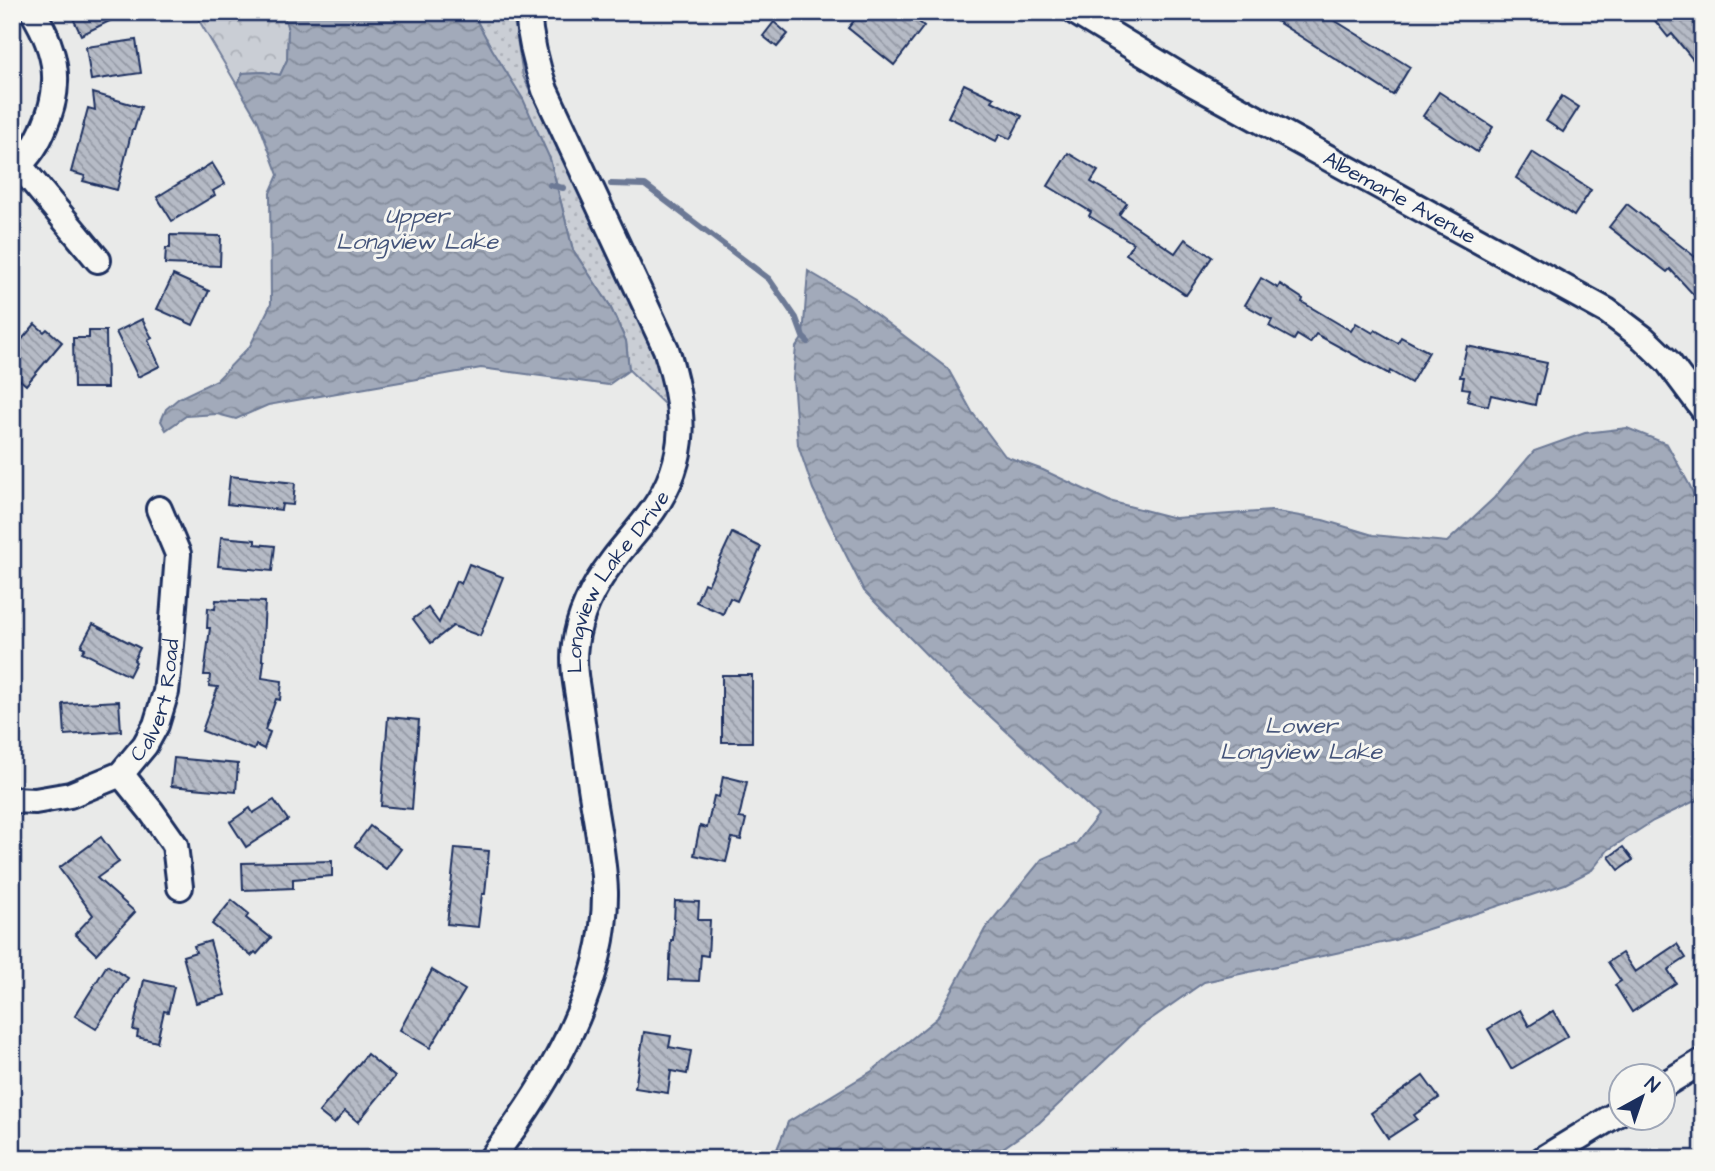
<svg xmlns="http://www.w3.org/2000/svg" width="1715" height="1171" font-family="'Architects Daughter',sans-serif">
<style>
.grass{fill:url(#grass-dots);stroke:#727e9a;stroke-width:2}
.forest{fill:url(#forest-crowns);stroke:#727e9a;stroke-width:2}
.water{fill:url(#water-waves);stroke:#6c7995;stroke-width:2}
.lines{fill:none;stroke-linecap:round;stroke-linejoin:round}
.stream{stroke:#6c7995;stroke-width:6}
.building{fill:url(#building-back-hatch);stroke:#1b2f5e;stroke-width:2}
.street-casing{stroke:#1b2f5e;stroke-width:30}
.street{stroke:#f6f6f2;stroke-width:24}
.labels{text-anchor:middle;stroke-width:6;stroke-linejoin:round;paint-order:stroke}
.street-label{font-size:21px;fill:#1b2f5e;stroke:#f6f6f2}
.water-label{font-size:23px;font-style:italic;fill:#44547a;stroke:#f6f6f2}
</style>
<defs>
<pattern id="grass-dots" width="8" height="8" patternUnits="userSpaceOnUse" patternTransform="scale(1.75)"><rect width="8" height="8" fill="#caced5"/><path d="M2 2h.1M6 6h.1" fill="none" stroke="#adb1b9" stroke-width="1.8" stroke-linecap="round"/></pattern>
<pattern id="forest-crowns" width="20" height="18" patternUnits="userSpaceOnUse" patternTransform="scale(1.75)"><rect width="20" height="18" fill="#caced5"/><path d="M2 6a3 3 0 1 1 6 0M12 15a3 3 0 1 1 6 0" fill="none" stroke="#adb1b9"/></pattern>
<pattern id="water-waves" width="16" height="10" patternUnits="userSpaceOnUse" patternTransform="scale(1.75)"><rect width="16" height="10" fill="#a2aaba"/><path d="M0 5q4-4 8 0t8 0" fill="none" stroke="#838b9a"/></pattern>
<pattern id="building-back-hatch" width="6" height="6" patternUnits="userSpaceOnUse" patternTransform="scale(1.75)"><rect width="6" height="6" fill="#b6bbc6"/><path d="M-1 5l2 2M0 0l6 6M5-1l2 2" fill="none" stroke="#9398a4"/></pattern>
</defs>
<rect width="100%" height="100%" fill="#e9eae9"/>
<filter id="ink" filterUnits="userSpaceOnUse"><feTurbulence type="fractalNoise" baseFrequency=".0143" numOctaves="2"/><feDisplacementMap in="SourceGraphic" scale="14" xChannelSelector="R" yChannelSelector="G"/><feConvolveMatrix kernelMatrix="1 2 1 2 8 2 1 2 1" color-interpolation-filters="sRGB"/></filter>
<g filter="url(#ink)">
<polygon class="grass" points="472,12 513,12 523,76 623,286 651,349 662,380 667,407 629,370 626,341 609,304 573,250 550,159"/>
<polygon class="forest" points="194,12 283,12 288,29 287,60 280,75 263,72 243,73 237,85"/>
<g class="water">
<polygon points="283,12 472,12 492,49 523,99 550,159 573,250 609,304 626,341 629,370 608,385 481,368 268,405 236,419 217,414 186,416 166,430 161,421 166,409 179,398 217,380 250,346 271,304 270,193 278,175 258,121 237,85 243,73 263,72 280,75 287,60 288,30"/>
<polygon points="808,271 854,298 948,369 972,412 1005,456 1043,470 1109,501 1175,518 1271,511 1323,520 1373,535 1447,542 1494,498 1534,451 1585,433 1627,428 1667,444 1690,486 1703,518 1703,797 1653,821 1608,850 1592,870 1565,884 1395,940 1204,982 1141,1026 1039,1123 987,1159 773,1159 788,1122 872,1071 937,1018 985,929 1042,859 1076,844 1098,815 955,684 864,591 813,489 798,445 793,378 796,347 803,337"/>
</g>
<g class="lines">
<g class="stream">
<polyline points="611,184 645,185 769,279 796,318 803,337 808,342"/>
<polyline points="550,185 563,188"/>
</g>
</g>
<g class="building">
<polygon points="70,12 128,12 81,35"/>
<polygon points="861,12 906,12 924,26 894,65 848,28"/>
<polygon points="1262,12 1321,12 1410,67 1393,95"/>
<polygon points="1648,12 1687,12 1703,31 1703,72 1672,34 1668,37"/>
<polygon points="774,22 788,34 777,47 763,36"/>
<polygon points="136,40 141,73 91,80 86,47"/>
<polygon points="964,84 994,98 992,101 1022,116 1010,139 1000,134 996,141 948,117"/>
<polygon points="1439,92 1493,127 1477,152 1423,116"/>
<polygon points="93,93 141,107 134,130 132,130 117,190 83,181 85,176 71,172 88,108 95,110"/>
<polygon points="1562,96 1579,107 1563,132 1546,121"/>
<polygon points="1532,152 1591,190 1574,216 1516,178"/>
<polygon points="1068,153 1098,171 1091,182 1127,203 1119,215 1175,253 1185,239 1212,257 1186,295 1126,254 1133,243 1089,216 1091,212 1048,186"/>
<polygon points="212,163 225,184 213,191 215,195 172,221 157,197"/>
<polygon points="1627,204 1703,263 1703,305 1670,269 1667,272 1609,227"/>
<polygon points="170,235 221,236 220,266 165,264 166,248 170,248"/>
<polygon points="173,275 209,291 193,325 157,309"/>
<polygon points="1261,278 1278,288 1280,284 1303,299 1302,302 1351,331 1356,323 1373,333 1375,330 1398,343 1401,337 1429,352 1411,383 1390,371 1389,374 1316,334 1310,343 1297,335 1294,340 1269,326 1272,320 1245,305"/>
<polygon points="142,319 152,338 148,340 160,366 138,377 116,332"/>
<polygon points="35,324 44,332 47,329 62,342 26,385 12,373 12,351"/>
<polygon points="89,331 106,331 107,388 74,388 73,338 89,338"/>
<polygon points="1467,346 1547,363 1539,394 1537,394 1535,405 1491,395 1488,406 1467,401 1470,389 1462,388 1464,377 1460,377"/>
<polygon points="230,476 295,483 293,505 282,504 281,510 227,504"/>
<polygon points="732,533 761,547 737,601 730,598 723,614 696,602 704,583 708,585"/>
<polygon points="221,537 255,540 255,544 275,546 272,571 218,566"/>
<polygon points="469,564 503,577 480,636 453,626 431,643 413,619 428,608 439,623 456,581 461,584"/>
<polygon points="216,600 265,602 262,660 264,661 262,678 282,681 280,700 276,699 265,730 270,732 264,749 256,745 254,750 202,731 218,687 209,686 210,675 204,675 210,628 207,628 208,608 215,609"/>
<polygon points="93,624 140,648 134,660 136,662 129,676 82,652 85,648 81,646"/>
<rect x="722" y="675" width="30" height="67"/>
<polygon points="119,701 121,731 65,735 63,704"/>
<polygon points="388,717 419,720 412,809 381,806"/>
<polygon points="174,758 238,764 236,792 171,786"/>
<polygon points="723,776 747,782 739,818 746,819 741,840 732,838 726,862 694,855 700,826 707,828 714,796 719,797"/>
<polygon points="274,800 288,820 246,847 230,822 250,808 253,813"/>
<polygon points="370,826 401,849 386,869 355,846"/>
<polygon points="101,837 119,862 97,878 135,912 96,954 75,934 93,915 59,868"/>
<polygon points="1623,847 1633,860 1619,870 1609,857"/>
<polygon points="455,848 489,851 485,894 482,894 478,927 447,924"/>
<polygon points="332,861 332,876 293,879 293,888 243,890 242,863"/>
<polygon points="232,900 249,914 246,918 271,938 257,954 255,952 251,956 212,924"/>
<polygon points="675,901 699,902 698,920 710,920 708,956 701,955 699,981 669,980 671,940 673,940"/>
<polygon points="210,941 225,995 196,1003 183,956 196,952 194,946"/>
<polygon points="1677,944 1686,958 1668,970 1676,983 1632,1012 1615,985 1621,981 1608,962 1622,953 1635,972"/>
<polygon points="107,965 128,978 96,1029 75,1016"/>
<polygon points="432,970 465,990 430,1048 400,1030"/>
<polygon points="144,980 174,987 168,1012 164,1011 157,1042 137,1037 138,1031 133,1030"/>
<polygon points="1520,1010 1529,1026 1553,1011 1568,1036 1511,1069 1488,1029"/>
<polygon points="644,1032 671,1036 669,1047 691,1051 687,1074 671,1071 668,1093 635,1088"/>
<polygon points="367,1054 395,1077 358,1122 345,1111 334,1124 319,1112"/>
<polygon points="1423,1076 1439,1098 1414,1115 1417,1119 1388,1138 1371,1113"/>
</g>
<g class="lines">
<defs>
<g id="street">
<path id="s1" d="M 1075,12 L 1192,83 L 1607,311 L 1643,338 L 1668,362 L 1703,409"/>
<polyline points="20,166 98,260"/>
<path d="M 12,170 C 25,162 36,146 42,132 C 63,88 58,53 33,12"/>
<polyline points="121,774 151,811 175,845 180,887"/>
<path id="s2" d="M 12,800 L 35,801 L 70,795 L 121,774 L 145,745 L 156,725 L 166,692 L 171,645 L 178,554 L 159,509"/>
<polyline points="1662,1086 1703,1061"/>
<path id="s3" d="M 491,1159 C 548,1084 606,989 605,892 C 604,857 596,821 591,787 C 587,761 584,735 580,708 C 577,688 572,666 575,645 C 579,613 594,585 613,560 C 626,543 641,527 653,510 C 690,457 685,408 666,349 L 545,90 C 536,64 530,39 528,12"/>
<polyline points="1543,1159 1620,1112"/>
</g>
</defs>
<use href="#street" class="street-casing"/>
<use href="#street" class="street"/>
</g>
</g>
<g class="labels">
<g class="street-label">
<text dy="7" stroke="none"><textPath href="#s1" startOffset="374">Albemarle Avenue</textPath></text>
<text dy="7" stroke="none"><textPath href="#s3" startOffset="620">Longview Lake Drive</textPath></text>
<text dy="7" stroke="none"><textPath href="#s2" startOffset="198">Calvert Road</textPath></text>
</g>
<g class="water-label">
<text x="417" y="223">Upper<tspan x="417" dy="26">Longview Lake</tspan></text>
<text x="1301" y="733">Lower<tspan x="1301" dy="26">Longview Lake</tspan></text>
</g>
</g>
<rect width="1715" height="1171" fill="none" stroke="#f6f6f2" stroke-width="42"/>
<rect x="21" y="21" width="1673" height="1129" fill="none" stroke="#1b2f5e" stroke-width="2.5" filter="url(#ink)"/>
<g transform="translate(1642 1097) rotate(40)"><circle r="33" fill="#f6f6f2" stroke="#9ea6b7" stroke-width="2"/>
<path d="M0-5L12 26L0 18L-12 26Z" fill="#1b2f5e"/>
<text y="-10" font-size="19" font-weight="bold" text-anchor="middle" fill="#1b2f5e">N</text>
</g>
</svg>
